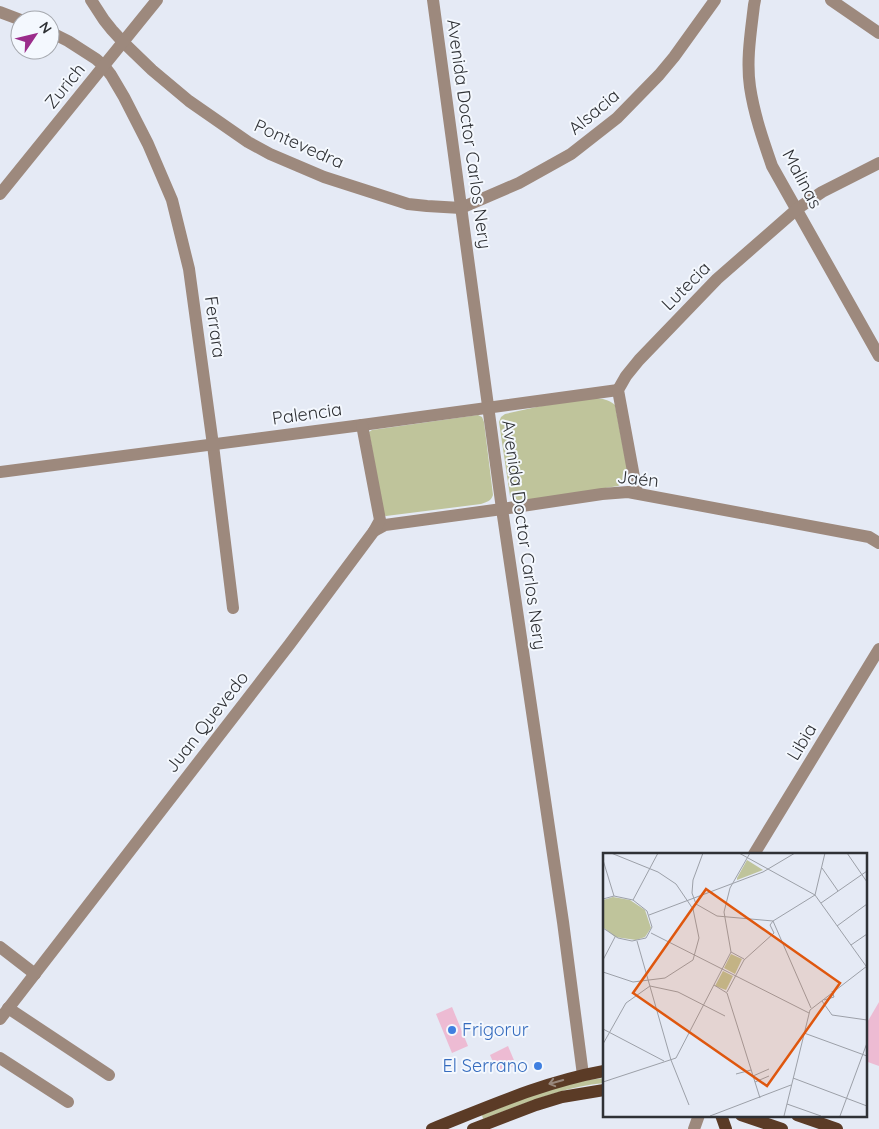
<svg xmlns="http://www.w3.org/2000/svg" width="879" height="1129" font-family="Quicksand,sans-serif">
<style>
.green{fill:#bfc49b}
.building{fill:#edbbd3}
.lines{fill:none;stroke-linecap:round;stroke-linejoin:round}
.minor{stroke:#9d897d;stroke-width:12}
.major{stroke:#5b3b26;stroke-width:12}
.oneway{stroke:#98877c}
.shop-dot{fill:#3f7fe0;stroke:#f4f8fe;stroke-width:2}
.labels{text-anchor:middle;stroke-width:4;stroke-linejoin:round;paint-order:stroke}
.street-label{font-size:18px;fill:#2f3135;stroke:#f4f8fe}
.shop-label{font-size:18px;fill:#366cbe;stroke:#f4f8fe;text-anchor:start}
.inset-road{fill:none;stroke:#9ca0a8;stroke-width:1}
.view{fill:#df570e;fill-opacity:0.15;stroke:#df570e;stroke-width:2.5}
.inset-edge{fill:none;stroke:#2f3135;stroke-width:2.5}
</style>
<rect width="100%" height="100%" fill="#e5eaf5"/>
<g class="green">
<path d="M 595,398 C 603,399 608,399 615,405 L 628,473 C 626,480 624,483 618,486 L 519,502 L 514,501 L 510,496 L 499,422 L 501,417 L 505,414 L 541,406 Z"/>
<path d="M 478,415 L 482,417 L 484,422 L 493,495 C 491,501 487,502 481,504 L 386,516 L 384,515 L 369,432 L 372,430 Z"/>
<path d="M 604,1078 L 604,1083 C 562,1087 523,1104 483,1119 L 482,1115 C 521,1100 562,1082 604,1078 Z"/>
</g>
<g class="building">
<polygon points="879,1002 879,1066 865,1061 865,1026"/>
<polygon points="452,1007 468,1046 452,1053 436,1014"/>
<polygon points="508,1046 516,1065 498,1073 490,1055"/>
</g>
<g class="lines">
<g class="minor">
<polyline points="91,0 104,20 112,30 123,42 152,70 189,101 248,142 270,154 324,177 408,204 427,206 461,208 519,183 571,154 617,118 659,75 674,57 715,0"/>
<polyline points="433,0 502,509 563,922 583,1075"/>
<path d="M 755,0 L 754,5 C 751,31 746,60 750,87 C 754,114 763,140 772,166 L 879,356"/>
<polyline points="831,0 879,33"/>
<polyline points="0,12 21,20"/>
<polyline points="50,32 68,41 96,59 104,66 111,75 124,97 148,144 172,200 189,269 213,445 233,608"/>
<polyline points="0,194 157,0"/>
<polyline points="0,472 362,425 618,390"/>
<polyline points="637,493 618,390 626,376 639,360 717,279 797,209 822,192 879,163"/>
<polyline points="374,531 385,525 502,509 602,494 628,492 869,537 879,543"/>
<polyline points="754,854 879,649"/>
<polyline points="0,947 35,974"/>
<polyline points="8,1008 109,1075"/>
<polyline points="0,1019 289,645 374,531 380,520 362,425"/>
<polyline points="0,1058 68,1102"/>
<polyline points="694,1129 699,1115"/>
</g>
<g class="major">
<polyline points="721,1115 726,1129"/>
<polyline points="741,1115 782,1129"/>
<polyline points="797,1115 837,1129"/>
<path d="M 432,1129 C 490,1106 543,1082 604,1071"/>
<polyline points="473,1129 536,1105 562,1097 604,1090"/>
</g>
</g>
<defs><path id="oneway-shaft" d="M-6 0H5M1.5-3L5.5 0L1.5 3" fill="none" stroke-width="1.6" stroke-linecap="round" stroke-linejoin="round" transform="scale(1.25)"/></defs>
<use class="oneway" href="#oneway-shaft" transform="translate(556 1082) rotate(164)"/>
<g class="shop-dot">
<circle cx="452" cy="1030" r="5"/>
<circle cx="538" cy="1066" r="5"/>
</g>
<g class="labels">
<g class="street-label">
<text transform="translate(65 86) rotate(-51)" y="6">Zurich</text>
<text transform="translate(594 112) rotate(-40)" y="6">Alsacia</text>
<text transform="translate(469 134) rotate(82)" y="6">Avenida Doctor Carlos Nery</text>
<text transform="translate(299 144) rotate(24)" y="6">Pontevedra</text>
<text transform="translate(802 179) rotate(62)" y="6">Malinas</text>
<text transform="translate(686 286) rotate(-45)" y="6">Lutecia</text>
<text transform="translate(215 327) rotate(82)" y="6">Ferrara</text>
<text transform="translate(307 414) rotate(-8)" y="6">Palencia</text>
<text transform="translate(638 479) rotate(6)" y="6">Jaén</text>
<text transform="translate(524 535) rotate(82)" y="6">Avenida Doctor Carlos Nery</text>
<text transform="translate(207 722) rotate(-52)" y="6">Juan Quevedo</text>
<text transform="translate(802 742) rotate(-59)" y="6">Libia</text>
</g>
<g class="shop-label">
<text x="462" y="1036">Frigorur</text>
<text x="528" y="1072" text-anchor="end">El Serrano</text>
</g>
</g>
<g transform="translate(603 853)">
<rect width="264" height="264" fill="#e5eaf5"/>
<path d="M 144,7 L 160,17 L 134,27 L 134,25 ZM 10,44 L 27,47 L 42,57 L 48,75 L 42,84 L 33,87 L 12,84 L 0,74 L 0,47 ZM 128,101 L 139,106 L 132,121 L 121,115 ZM 120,118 L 130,123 L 123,137 L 112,133 Z" fill="#bfc49b"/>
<path class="inset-road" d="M 100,0 L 90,27 L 89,40 L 93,51 L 114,63 L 170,68M 136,0 L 212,42 L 263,113M 244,0 L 264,29M 0,7 L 11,43M 219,15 L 235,38M 212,42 L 222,0M 0,46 L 11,43 L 30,47 L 44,58 L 49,74 L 43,85 L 29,88 L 15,85 L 0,75M 30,47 L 55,0M 218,50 L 264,18M 46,62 L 160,19 L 192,0M 170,68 L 208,155M 234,73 L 264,51M 48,80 L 206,160M 171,80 L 167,72 L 170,68 L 212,42M 34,88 L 68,207 L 86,252M 248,92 L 264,81M 141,106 L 128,99 L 121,59 L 127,35 L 147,0M 0,107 L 12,84M 0,119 L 30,129 L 62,125 L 90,107 L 96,85 L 90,56 L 73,31 L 55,19 L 8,0M 111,132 L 124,140 L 157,245M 124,139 L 141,107 L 171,80M 221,147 L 231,144 L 229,138M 219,148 L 229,162 L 264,167M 0,176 L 61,208M 201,180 L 264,203M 0,191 L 23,150 L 47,133 L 75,139 L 122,163M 133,221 L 148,217M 150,223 L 166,216M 190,225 L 264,253M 0,229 L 73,205 L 128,99M 152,229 L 166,223M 184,251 L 218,263M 107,263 L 188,232M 181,263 L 207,157 L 264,113M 237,263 L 264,190"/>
<path class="view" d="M 103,36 L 237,130 L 164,233 L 30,140 Z"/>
<rect width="264" height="264" class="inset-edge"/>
</g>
<g transform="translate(35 35) rotate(55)"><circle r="24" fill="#f4f8fe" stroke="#a5a8ae"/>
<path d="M0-4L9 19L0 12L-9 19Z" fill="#9b2c8b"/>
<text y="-8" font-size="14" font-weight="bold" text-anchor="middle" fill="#2f3135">N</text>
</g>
</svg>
